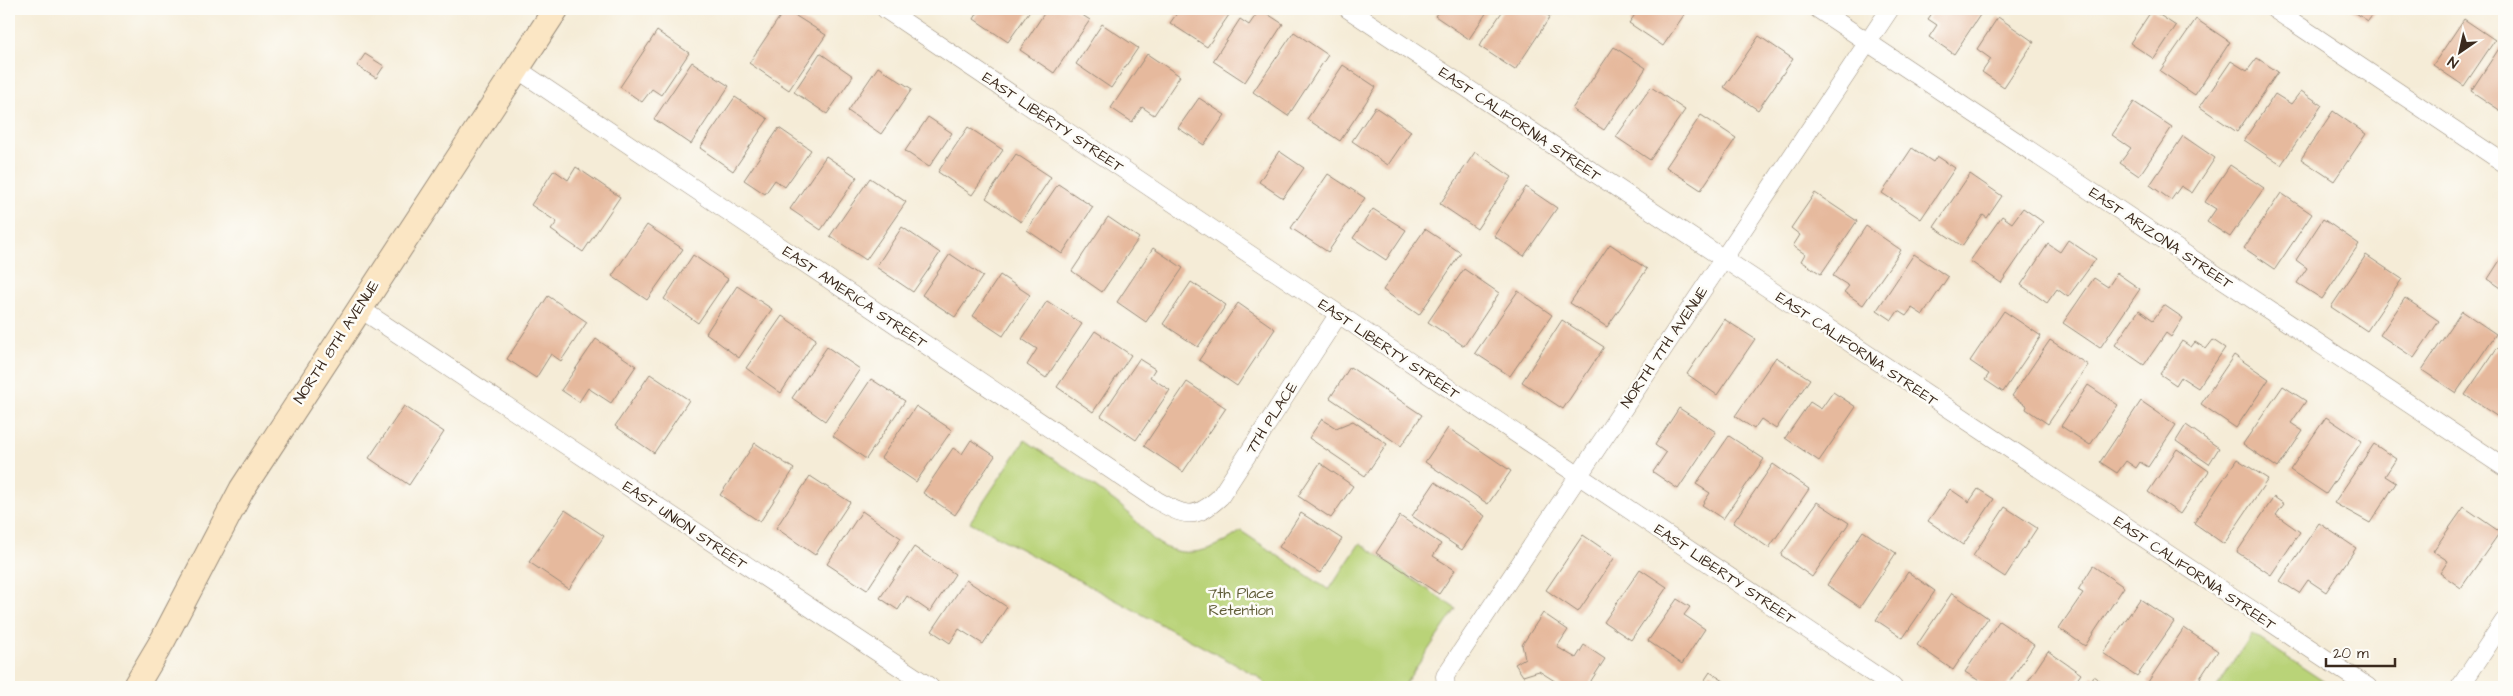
<svg xmlns="http://www.w3.org/2000/svg" width="2513" height="696" font-family="'Architects Daughter',sans-serif">
<style>
.green{fill:#b9d378;stroke:#7a7e4b}
.building{fill:#e6b99d}
.lines{fill:none;stroke-linecap:round;stroke-linejoin:round}
.street-casing{stroke:#988b7a;stroke-width:19}
.secondary-casing{stroke:#988b7a;stroke-width:27}
.street{stroke:#fff;stroke-width:18}
.secondary{stroke:#fbe6c4;stroke-width:25}
.labels{text-anchor:middle;stroke-width:5;stroke-linejoin:round;paint-order:stroke}
.street-label{font-size:15px;fill:#3b2a1e;stroke:#fdfcf7}
.park-label{font-size:15px;fill:#615d39;stroke:#fdfcf7}
</style>
<rect width="100%" height="100%" fill="#fdfcf7"/>
<filter id="ink" filterUnits="userSpaceOnUse"><feTurbulence type="fractalNoise" baseFrequency=".02" numOctaves="2"/><feDisplacementMap in="SourceGraphic" scale="10" xChannelSelector="R" yChannelSelector="G"/><feConvolveMatrix kernelMatrix="1 2 1 2 8 2 1 2 1" color-interpolation-filters="sRGB"/></filter>
<filter id="wash" filterUnits="userSpaceOnUse"><feTurbulence type="fractalNoise" baseFrequency=".0096" numOctaves="4" result="noise"/><feDisplacementMap in="SourceGraphic" scale="20" xChannelSelector="R" yChannelSelector="G"/><feGaussianBlur stdDeviation="1.12" result="paint"/><feColorMatrix in="noise" values="0 0 0 0 0 0 0 0 0 0 0 0 0 0 0 0 0 1.4 0 .05"/><feComposite in="paint" operator="in"/></filter>
<g filter="url(#wash)">
<rect width="100%" height="100%" fill="#f5ecd7"/>
<g class="green">
<path d="M 1025,440 C 1054,460 1085,479 1113,500 C 1129,511 1140,527 1154,540 C 1182,563 1216,550 1241,531 L 1329,590 L 1360,543 L 1456,609 L 1403,687 L 1268,687 L 1259,677 L 970,522 Z"/>
<polygon points="2252,634 2332,687 2217,687"/>
</g>
<g id="blocks">
<g class="building">
<polygon points="785,9 826,35 789,90 749,63"/>
<polygon points="980,9 1031,9 1008,42 974,19"/>
<polygon points="1047,9 1073,9 1090,20 1054,73 1020,50"/>
<polygon points="1180,9 1227,9 1231,12 1207,47 1170,23"/>
<polygon points="1260,9 1283,24 1245,82 1213,61 1240,19 1249,25"/>
<polygon points="1440,9 1489,9 1469,39 1435,16"/>
<polygon points="1504,9 1538,9 1550,17 1515,70 1479,46"/>
<polygon points="1639,9 1688,9 1663,46 1629,23"/>
<polygon points="1935,9 1984,9 1954,54 1929,37 1937,25 1928,19"/>
<polygon points="2350,9 2377,9 2368,21"/>
<polygon points="2152,10 2176,26 2154,59 2130,43"/>
<polygon points="1998,17 2034,42 2004,87 1982,72 1991,59 1977,49"/>
<polygon points="2196,19 2230,42 2195,95 2160,71"/>
<polygon points="2464,19 2495,40 2464,86 2433,65"/>
<polygon points="1102,24 1138,48 1111,88 1076,64"/>
<polygon points="657,31 689,53 661,95 652,89 642,102 620,87"/>
<polygon points="1294,32 1328,55 1288,116 1253,92"/>
<polygon points="1759,36 1793,59 1758,110 1724,87"/>
<polygon points="2504,41 2504,113 2471,91"/>
<polygon points="1614,47 1646,68 1604,130 1572,109"/>
<polygon points="820,53 853,76 827,114 794,92"/>
<polygon points="365,54 384,66 376,78 357,66"/>
<polygon points="1147,54 1180,76 1154,115 1142,107 1132,122 1111,108"/>
<polygon points="2257,58 2278,72 2237,132 2200,107 2231,61 2247,71"/>
<polygon points="692,62 729,86 691,144 654,119"/>
<polygon points="1343,65 1376,87 1340,141 1307,119"/>
<polygon points="878,67 912,89 881,134 848,111"/>
<polygon points="1651,87 1685,110 1650,160 1616,137"/>
<polygon points="2301,91 2322,105 2281,165 2244,140 2275,94 2291,104"/>
<polygon points="735,97 768,119 733,171 700,148"/>
<polygon points="1199,98 1225,115 1204,145 1178,128"/>
<polygon points="2134,102 2172,127 2139,176 2120,163 2131,148 2112,135"/>
<polygon points="1375,107 1411,131 1388,165 1352,141"/>
<polygon points="2333,111 2366,134 2334,181 2301,159"/>
<polygon points="1701,115 1736,138 1701,190 1666,167"/>
<polygon points="928,117 952,133 929,167 905,151"/>
<polygon points="968,127 1003,150 972,195 938,172"/>
<polygon points="779,128 811,150 785,187 775,180 765,194 744,180"/>
<polygon points="2183,136 2215,158 2192,193 2181,186 2171,200 2150,185"/>
<polygon points="1912,148 1933,162 1937,156 1955,168 1921,219 1882,193"/>
<polygon points="1279,151 1304,168 1283,198 1259,182"/>
<polygon points="1475,152 1512,177 1477,229 1440,204"/>
<polygon points="1016,154 1051,177 1021,222 986,198"/>
<polygon points="826,156 857,177 821,230 790,209"/>
<polygon points="2230,165 2264,188 2230,237 2207,222 2216,209 2205,202"/>
<polygon points="576,167 620,197 583,252 551,230 557,222 531,205 554,170 568,180"/>
<polygon points="1328,174 1365,198 1328,252 1291,228"/>
<polygon points="1970,174 2002,196 1987,218 1983,215 1962,246 1934,227"/>
<polygon points="870,178 906,202 866,260 830,236"/>
<polygon points="1058,184 1093,207 1062,254 1027,230"/>
<polygon points="1526,187 1557,208 1524,256 1494,236"/>
<polygon points="1815,193 1857,221 1821,274 1801,261 1805,254 1793,246 1800,235 1791,228"/>
<polygon points="2281,193 2312,214 2275,269 2244,248"/>
<polygon points="2023,208 2043,222 2001,283 1970,261 2002,216 2012,223"/>
<polygon points="1373,209 1406,230 1386,260 1353,238"/>
<polygon points="1108,217 1139,238 1102,292 1072,271"/>
<polygon points="2323,219 2359,244 2322,299 2297,283 2307,268 2296,260"/>
<polygon points="647,225 683,249 647,300 612,276"/>
<polygon points="1866,226 1901,250 1863,305 1844,292 1849,286 1833,276"/>
<polygon points="902,227 940,253 913,292 876,267"/>
<polygon points="1425,229 1461,253 1419,315 1383,290"/>
<polygon points="2068,240 2096,259 2068,297 2057,289 2047,303 2021,285 2048,244 2060,252"/>
<polygon points="1610,244 1647,269 1607,327 1570,303"/>
<polygon points="1153,248 1183,268 1146,322 1117,302"/>
<polygon points="950,254 983,276 955,317 922,295"/>
<polygon points="1914,254 1948,277 1923,315 1912,308 1906,316 1898,311 1892,320 1877,310"/>
<polygon points="2504,254 2504,290 2488,279"/>
<polygon points="693,255 728,279 698,323 664,299"/>
<polygon points="2366,255 2402,279 2367,331 2331,307"/>
<polygon points="1464,269 1499,293 1464,346 1428,322"/>
<polygon points="2117,273 2140,289 2100,348 2063,323 2094,278 2108,287"/>
<polygon points="1000,275 1030,295 1003,336 973,316"/>
<polygon points="1191,282 1226,305 1198,347 1163,324"/>
<polygon points="737,286 772,309 739,358 706,333"/>
<polygon points="1518,291 1552,315 1510,376 1475,353"/>
<polygon points="548,296 587,322 561,361 551,354 536,378 507,359"/>
<polygon points="2405,298 2439,321 2414,358 2380,335"/>
<polygon points="1047,301 1082,324 1046,378 1027,365 1037,349 1022,339"/>
<polygon points="1238,303 1275,329 1237,386 1199,360"/>
<polygon points="2164,305 2183,318 2171,337 2166,333 2144,365 2115,345 2139,310 2153,320"/>
<polygon points="2004,311 2041,336 2003,392 1985,380 1989,374 1970,361"/>
<polygon points="2462,311 2496,334 2456,393 2422,370"/>
<polygon points="782,316 816,339 781,393 746,368"/>
<polygon points="1724,319 1755,339 1717,395 1687,374"/>
<polygon points="1562,320 1604,347 1563,409 1522,382"/>
<polygon points="1095,331 1131,355 1093,412 1057,387"/>
<polygon points="596,339 636,366 611,403 588,388 579,402 561,390"/>
<polygon points="2050,340 2088,365 2048,424 2026,409 2027,406 2012,396"/>
<polygon points="2213,340 2225,348 2198,388 2181,377 2176,385 2160,374 2182,341 2191,347 2195,342 2206,349"/>
<polygon points="827,347 860,369 825,421 792,398"/>
<polygon points="2497,348 2504,352 2504,421 2465,395"/>
<polygon points="2234,355 2269,379 2236,428 2201,404"/>
<polygon points="1776,357 1810,379 1776,429 1761,419 1754,429 1735,416"/>
<polygon points="1139,359 1155,369 1150,377 1170,390 1136,440 1101,416"/>
<polygon points="1350,367 1422,415 1401,446 1330,398"/>
<polygon points="650,374 689,400 654,453 615,426"/>
<polygon points="871,379 905,401 866,459 833,436"/>
<polygon points="1187,382 1226,408 1183,472 1144,446"/>
<polygon points="2088,385 2118,405 2090,445 2061,426"/>
<polygon points="2283,386 2306,401 2291,423 2303,431 2278,468 2243,444"/>
<polygon points="1833,392 1856,407 1819,461 1785,438 1810,402 1821,409"/>
<polygon points="2141,401 2176,425 2148,467 2140,462 2136,468 2126,461 2117,473 2100,462"/>
<polygon points="404,406 444,432 409,485 369,458"/>
<polygon points="916,406 952,430 916,482 881,458"/>
<polygon points="1679,408 1716,432 1678,489 1653,472 1666,453 1655,445"/>
<polygon points="2326,417 2362,441 2326,494 2290,470"/>
<polygon points="1322,419 1336,428 1353,421 1387,444 1365,476 1309,438"/>
<polygon points="2186,425 2219,448 2209,464 2176,441"/>
<polygon points="1448,428 1511,471 1488,504 1425,462"/>
<polygon points="1729,436 1764,459 1723,519 1702,505 1710,493 1696,484"/>
<polygon points="971,440 995,456 955,515 923,493 953,448 962,454"/>
<polygon points="755,443 794,469 760,522 720,495"/>
<polygon points="2374,444 2396,459 2385,476 2396,483 2370,523 2334,503"/>
<polygon points="2177,449 2209,471 2180,514 2148,492"/>
<polygon points="2237,459 2268,479 2224,544 2194,523"/>
<polygon points="1320,463 1353,486 1331,518 1298,496"/>
<polygon points="1773,464 1809,489 1769,548 1733,523"/>
<polygon points="810,476 850,502 815,555 776,528"/>
<polygon points="1435,482 1485,516 1462,550 1412,516"/>
<polygon points="1950,489 1969,502 1978,489 1994,499 1963,545 1928,521"/>
<polygon points="2274,497 2284,504 2276,515 2300,532 2271,575 2237,552"/>
<polygon points="1817,502 1849,523 1812,577 1781,555"/>
<polygon points="2005,507 2037,528 2005,577 1973,556"/>
<polygon points="2464,507 2500,532 2461,588 2440,573 2448,561 2433,551"/>
<polygon points="565,510 604,536 569,589 529,562"/>
<polygon points="862,511 901,538 867,590 827,564"/>
<polygon points="1301,513 1342,539 1320,573 1279,547"/>
<polygon points="1400,516 1441,544 1433,556 1455,570 1439,594 1376,553"/>
<polygon points="2319,523 2356,548 2326,592 2308,580 2299,593 2280,581"/>
<polygon points="1863,531 1896,553 1860,607 1827,585"/>
<polygon points="1583,535 1615,557 1578,612 1546,590"/>
<polygon points="914,547 955,574 930,612 907,596 898,610 880,598"/>
<polygon points="2093,566 2124,587 2085,646 2059,628 2083,593 2078,590"/>
<polygon points="1640,569 1667,587 1631,640 1604,622"/>
<polygon points="1908,572 1935,591 1903,638 1876,620"/>
<polygon points="966,580 1007,607 983,644 959,629 950,643 932,631"/>
<polygon points="1952,593 1988,618 1953,670 1917,645"/>
<polygon points="1677,599 1690,607 1684,615 1705,629 1682,664 1648,641"/>
<polygon points="2140,599 2174,622 2137,676 2103,653"/>
<polygon points="1543,613 1568,630 1557,647 1576,658 1584,645 1605,659 1587,687 1564,687 1539,671 1523,676 1515,664 1525,658 1522,645"/>
<polygon points="1999,621 2034,645 2006,687 1989,687 1965,672"/>
<polygon points="2184,628 2218,651 2194,687 2156,687 2148,682"/>
<polygon points="2048,651 2081,674 2072,687 2024,687"/>
<polygon points="1710,672 1733,687 1700,687"/>
<polygon points="2093,676 2109,687 2086,687"/>
</g>
</g>
</g>
<g filter="url(#ink)">
<use href="#blocks" fill-opacity="0" stroke="#988b7a" stroke-width="1"/>
<g class="lines">
<defs>
<g id="street">
<polyline points="885,9 1893,687"/>
<polyline points="1348,9 2368,687"/>
<polyline points="1818,9 2504,467"/>
<polyline points="2274,9 2504,163"/>
<path d="M 517,69 L 1156,500 C 1185,516 1194,521 1220,497 L 1338,315"/>
<polyline points="359,308 930,687"/>
<polyline points="1446,687 1445,676 1890,9"/>
<polyline points="2460,687 2504,621"/>
</g>
<polyline id="secondary" points="135,687 163,640 242,489 556,9"/>
</defs>
<use href="#street" class="street-casing"/>
<use href="#secondary" class="secondary-casing"/>
<use href="#street" class="street"/>
<use href="#secondary" class="secondary"/>
</g>
</g>
<g class="labels">
<g class="street-label">
<text transform="translate(1053 122) rotate(34)" y="5">EAST LIBERTY STREET</text>
<text transform="translate(1520 124) rotate(34)" y="5">EAST CALIFORNIA STREET</text>
<text transform="translate(2161 238) rotate(34)" y="5">EAST ARIZONA STREET</text>
<text transform="translate(855 297) rotate(34)" y="5">EAST AMERICA STREET</text>
<text transform="translate(336 342) rotate(-57)" y="5">NORTH 8TH AVENUE</text>
<text transform="translate(1664 347) rotate(-56)" y="5">NORTH 7TH AVENUE</text>
<text transform="translate(1389 349) rotate(34)" y="5">EAST LIBERTY STREET</text>
<text transform="translate(1857 349) rotate(34)" y="5">EAST CALIFORNIA STREET</text>
<text transform="translate(1271 418) rotate(-57)" y="5">7TH PLACE</text>
<text transform="translate(685 525) rotate(34)" y="5">EAST UNION STREET</text>
<text transform="translate(2195 573) rotate(34)" y="5">EAST CALIFORNIA STREET</text>
<text transform="translate(1725 574) rotate(34)" y="5">EAST LIBERTY STREET</text>
</g>
<g class="park-label">
<text x="1241" y="598">7th Place<tspan x="1241" dy="17">Retention</tspan></text>
</g>
</g>
<rect width="2513" height="696" fill="none" stroke="#fdfcf7" stroke-width="30"/>
<g transform="translate(2460 52) rotate(214)" stroke="#fdfcf7" stroke-width="4" paint-order="stroke">
<path d="M0-4L9 19L0 12L-9 19Z" fill="#3b2a1e"/>
<text y="-8" font-size="14" font-weight="bold" text-anchor="middle" fill="#3b2a1e">N</text>
</g>
<path d="M2326 658v8h69v-8" fill="none" stroke="#3b2a1e" stroke-width="2.5"/>
<text x="2333" y="658" font-size="15" fill="#3b2a1e" stroke="#fdfcf7" stroke-width="4" paint-order="stroke">20 m</text>
</svg>
